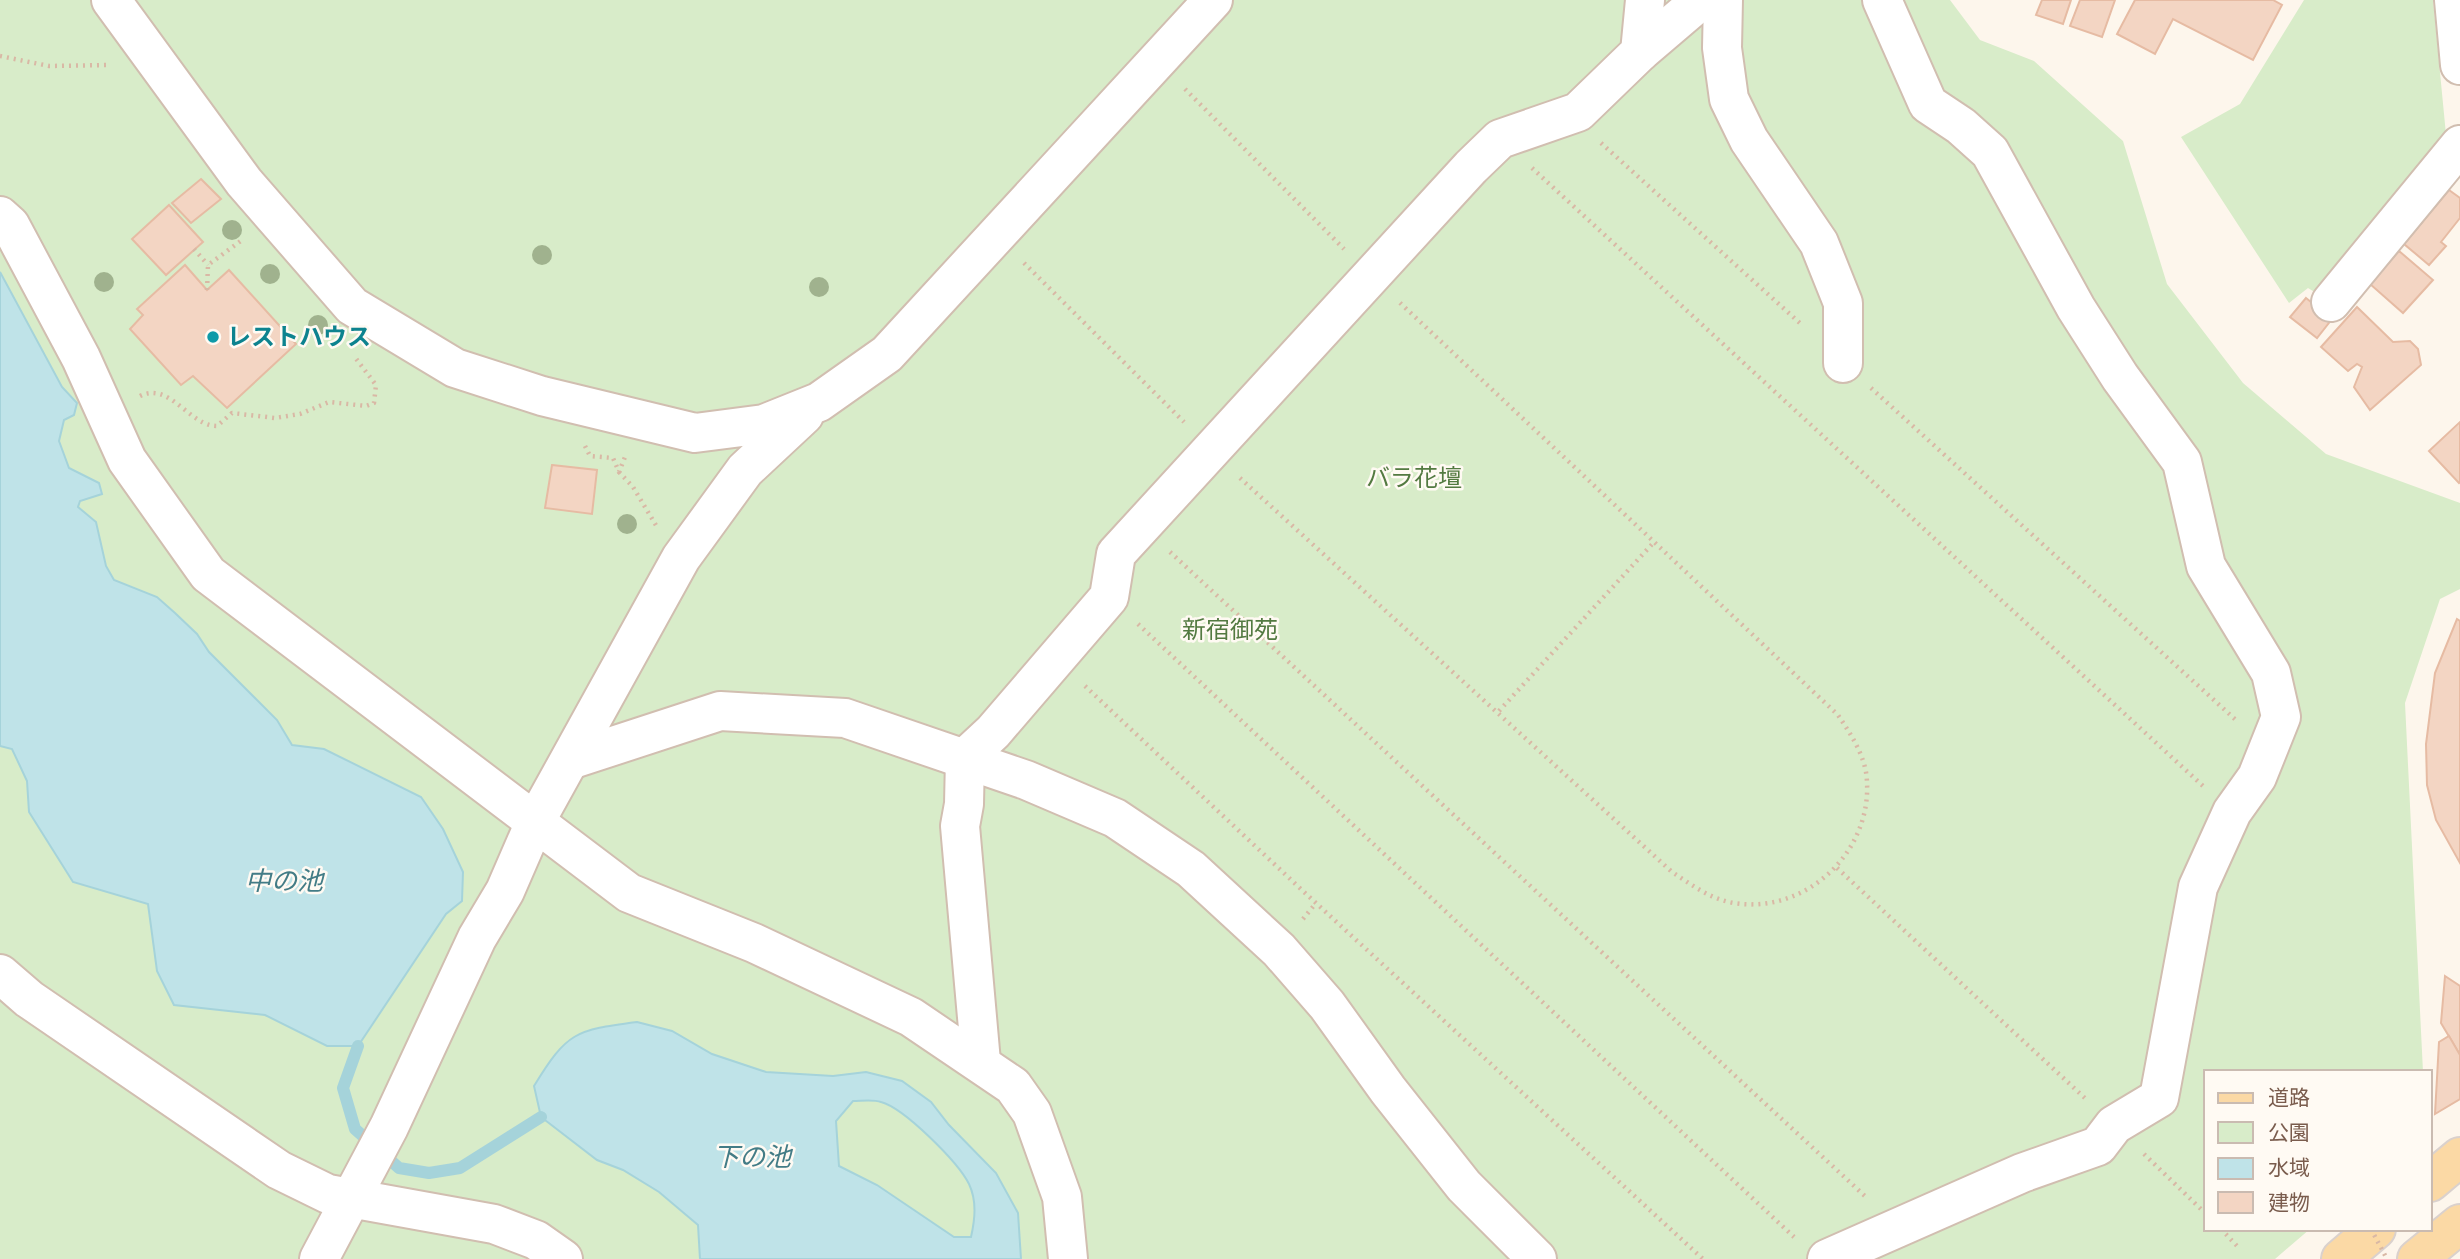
<svg xmlns="http://www.w3.org/2000/svg" width="2460" height="1259" font-family="'Source Sans 3','Noto Sans JP',sans-serif">
<style>
.green{fill:#d8ecc9}
.water{fill:#bfe3e8;stroke:#a5d3da;stroke-width:2;fill-rule:evenodd}
.lines{fill:none;stroke-linecap:round;stroke-linejoin:round}
.stream{stroke:#a5d3da;stroke-width:12}
.building{fill:#f3d5c3;stroke:#e6bba3;stroke-width:2}
.minor-casing{stroke:#d1beb0;stroke-width:42}
.major-casing{stroke:#dad1cd;stroke-width:42}
.path{stroke:#d9b8a5;stroke-width:4.5;stroke-dasharray:2 5;stroke-linecap:butt}
.minor{stroke:#fff;stroke-width:38}
.major{stroke:#fbd9a5;stroke-width:38}
.path-bridge{stroke:#d9b8a5;stroke-width:4.5;stroke-dasharray:2 5;stroke-linecap:butt}
.tree{fill:#a0b28e}
.culture-dot{fill:#0f9aa8;stroke:#fffaf3;stroke-width:2.5}
.labels{text-anchor:middle;stroke-width:5;stroke-linejoin:round;paint-order:stroke}
.culture-label{font-size:24px;font-weight:bold;fill:#0d838f;stroke:#fffaf3;text-anchor:start}
.park-label{font-size:24px;fill:#537a41;stroke:#fffaf3}
.water-label{font-size:26px;font-style:italic;fill:#437c86;stroke:#fffaf3}
</style>
<rect width="100%" height="100%" fill="#fdf6ec"/>
<g class="green">
<polygon points="0,0 1950,0 1980,40 2034,61 2123,141 2167,284 2243,383 2326,454 2460,503 2460,589 2440,599 2405,703 2423,1072 2206,1072 2206,1229 2310,1229 2275,1259 0,1259"/>
<polygon points="2304,0 2433,0 2447,145 2321,296 2308,288 2289,303 2181,137 2240,104"/>
</g>
<g class="water">
<polygon points="0,272 62,387 77,403 74,415 64,420 59,441 69,468 99,483 102,494 80,501 78,507 96,522 106,566 114,580 157,597 175,613 197,634 209,652 277,720 292,745 324,749 421,797 443,829 463,872 462,901 446,914 358,1046 327,1046 265,1015 174,1005 157,971 148,904 73,882 29,812 27,781 12,749 0,746"/>
<path d="M 637,1022 L 672,1031 L 712,1054 L 766,1072 L 833,1076 L 866,1072 L 902,1081 L 931,1102 L 949,1125 L 996,1173 L 1018,1213 L 1021,1259 L 700,1259 L 698,1225 L 659,1192 L 623,1170 L 597,1160 L 541,1117 L 534,1086 C 567,1032 575,1030 637,1022 ZM 853,1101 C 861,1101 873,1099 881,1102 C 904,1108 958,1162 969,1184 C 977,1201 975,1219 971,1237 L 954,1237 L 877,1185 L 839,1166 L 836,1121 Z"/>
</g>
<g class="lines">
<polyline class="stream" points="358,1046 343,1088 355,1129 399,1168 429,1173 460,1168 541,1117"/>
</g>
<g class="building">
<polygon points="2042,0 2071,0 2063,24 2036,15"/>
<polygon points="2080,0 2115,0 2102,37 2070,26"/>
<polygon points="2135,0 2273,0 2282,5 2253,60 2173,19 2155,54 2117,34"/>
<polygon points="201,179 221,199 191,223 172,203"/>
<polygon points="2449,190 2460,198 2460,218 2441,242 2446,246 2429,265 2404,244"/>
<polygon points="169,205 203,242 166,275 132,239"/>
<polygon points="2399,251 2433,280 2403,313 2370,284"/>
<polygon points="185,265 207,290 229,270 296,344 227,408 193,376 181,385 130,329 143,315 137,309"/>
<polygon points="2306,298 2332,319 2317,338 2290,317"/>
<polygon points="2357,307 2393,342 2410,341 2418,349 2421,365 2370,410 2354,387 2362,367 2357,364 2348,371 2321,347"/>
<polygon points="2460,422 2460,482 2459,483 2429,451"/>
<polygon points="552,465 597,470 592,514 545,508"/>
<polygon points="2457,619 2460,621 2460,863 2436,820 2427,785 2426,744 2435,673"/>
<polygon points="2445,976 2460,986 2460,1055 2441,1023"/>
<polygon points="2449,1036 2460,1055 2460,1099 2435,1114 2439,1042"/>
</g>
<g class="lines">
<defs>
<g id="minor">
<polyline points="111,0 244,182 352,306 455,368 542,396 695,433 764,424 819,402 887,354 1213,0"/>
<polyline points="1723,0 1722,48 1729,99 1749,140 1819,243 1843,303 1843,363"/>
<polyline points="2454,0 2460,65"/>
<polyline points="1640,52 1701,0"/>
<polyline points="0,216 10,225 81,358 127,460 208,574 629,893 754,943 911,1017 1013,1086 1032,1113 1062,1197 1068,1259"/>
<polyline points="2331,302 2460,145"/>
<polyline points="570,760 720,711 845,718 1026,780 1115,818 1191,869 1279,950 1327,1005 1388,1090 1464,1186 1537,1259"/>
<polyline points="0,974 29,999 279,1170 328,1194 494,1224 536,1240 563,1259"/>
<polyline points="981,1062 960,826 964,804 965,758 993,732 1109,597 1116,554 1471,167 1500,139 1578,112 1640,52 1645,0"/>
<polyline points="319,1259 389,1127 477,938 505,891 535,822 681,558 745,470 804,415"/>
<polyline points="1827,1259 2022,1173 2098,1146 2114,1125 2159,1098 2198,887 2232,812 2257,777 2281,717 2271,673 2206,566 2182,462 2120,377 2076,308 1990,152 1961,126 1928,104 1882,0"/>
</g>
<g id="major">
<polyline points="2430,1182 2460,1157"/>
<polyline points="2341,1259 2376,1229"/>
<polyline points="2417,1259 2460,1224"/>
</g>
</defs>
<use href="#minor" class="minor-casing"/>
<use href="#major" class="major-casing"/>
<g class="path">
<polyline points="0,56 49,66 108,65"/>
<polyline points="1185,89 1344,249"/>
<polyline points="1601,143 1802,325"/>
<polyline points="1532,168 2203,786"/>
<polyline points="194,249 208,265"/>
<polyline points="1024,263 1184,422"/>
<polyline points="207,290 208,265 242,240"/>
<polyline points="1871,388 2237,721"/>
<path d="M 140,396 C 170,381 189,426 217,426 L 232,413 L 275,418 L 300,414 L 329,402 L 366,406 L 374,403 L 376,385 L 354,356"/>
<polyline points="585,446 590,456 613,458 619,472 625,457"/>
<polyline points="619,472 633,487 657,527"/>
<path d="M 1240,478 L 1672,872 C 1692,885 1710,899 1734,903 C 1809,915 1877,847 1866,772 C 1862,751 1850,733 1838,715 L 1398,301"/>
<polyline points="1170,552 1867,1198"/>
<polyline points="1138,624 1794,1237"/>
<polyline points="1085,686 1304,892 1703,1259"/>
<polyline points="1499,711 1655,541"/>
<polyline points="1837,868 2087,1100"/>
<polyline points="1303,919 1316,903"/>
<polyline points="2144,1154 2206,1214"/>
<polyline points="2221,1229 2238,1247"/>
</g>
<use href="#minor" class="minor"/>
<use href="#major" class="major"/>
<polyline class="path-bridge" points="2371,1229 2387,1259"/>
</g>
<g class="tree">
<circle cx="232" cy="230" r="10"/>
<circle cx="542" cy="255" r="10"/>
<circle cx="270" cy="274" r="10"/>
<circle cx="104" cy="282" r="10"/>
<circle cx="819" cy="287" r="10"/>
<circle cx="318" cy="325" r="10"/>
<circle cx="627" cy="524" r="10"/>
</g>
<circle class="culture-dot" cx="213" cy="337" r="7"/>
<g class="labels">
<g class="culture-label">
<text x="227" y="345">レストハウス</text>
</g>
<g class="park-label">
<text x="1414" y="486">バラ花壇</text>
<text x="1230" y="638">新宿御苑</text>
</g>
<g class="water-label">
<text x="284" y="890">中の池</text>
<text x="752" y="1166">下の池</text>
</g>
</g>
<rect x="2204" y="1070" width="228" height="161" fill="#fffaf3" stroke="#cabbb1" stroke-width="2"/>
<rect x="2218" y="1093" width="35" height="10" fill="#fbd9a5" stroke="#cabbb1" stroke-width="2"/>
<text x="2268" y="1105" font-size="21" fill="#7a5c4d">道路</text>
<rect x="2218" y="1122" width="35" height="21" fill="#d8ecc9" stroke="#cabbb1" stroke-width="2"/>
<text x="2268" y="1140" font-size="21" fill="#7a5c4d">公園</text>
<rect x="2218" y="1158" width="35" height="21" fill="#bfe3e8" stroke="#cabbb1" stroke-width="2"/>
<text x="2268" y="1175" font-size="21" fill="#7a5c4d">水域</text>
<rect x="2218" y="1192" width="35" height="21" fill="#f3d5c3" stroke="#cabbb1" stroke-width="2"/>
<text x="2268" y="1210" font-size="21" fill="#7a5c4d">建物</text>
</svg>
